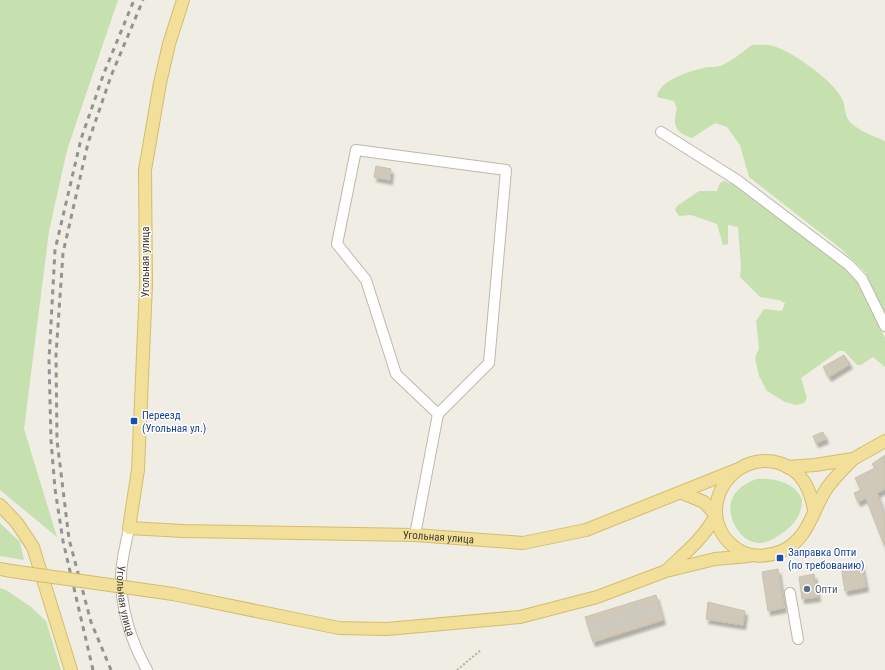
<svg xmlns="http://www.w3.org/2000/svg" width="885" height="670" font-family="'Roboto Condensed',sans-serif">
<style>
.green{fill:#c7e0b0}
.building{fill:#d0c9ba;stroke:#cac1ae;filter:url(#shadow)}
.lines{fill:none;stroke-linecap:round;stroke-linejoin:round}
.minor-tunnel{stroke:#cccac1;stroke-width:10;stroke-dasharray:10 5;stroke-linecap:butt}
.minor-casing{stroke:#bdb8aa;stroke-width:12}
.major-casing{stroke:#d5bd6c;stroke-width:14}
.path{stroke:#bab19a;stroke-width:2;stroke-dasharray:2 2;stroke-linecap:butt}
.minor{stroke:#fff;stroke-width:10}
.major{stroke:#f2df9a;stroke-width:12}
.rail{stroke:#939393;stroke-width:3;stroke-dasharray:5 5;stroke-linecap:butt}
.major-bridge-casing{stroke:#d5bd6c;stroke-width:14;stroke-linecap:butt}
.major-bridge{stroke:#f2df9a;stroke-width:12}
.transit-dot{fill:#1a4fb4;stroke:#fff;stroke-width:1.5}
.service-dot{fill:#5c6f8a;stroke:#fff;stroke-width:1.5}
.labels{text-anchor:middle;stroke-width:3;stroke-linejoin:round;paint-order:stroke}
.street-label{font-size:11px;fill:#413d34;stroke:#fff}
.transit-label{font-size:11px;fill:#164399;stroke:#fff;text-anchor:start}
.service-label{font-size:11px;fill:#4e5e75;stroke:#fff;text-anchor:start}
</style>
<defs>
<filter id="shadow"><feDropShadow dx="2.5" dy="4.5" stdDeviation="1" flood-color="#0004"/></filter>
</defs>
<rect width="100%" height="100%" fill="#efede4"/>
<g class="green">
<polygon points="0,0 118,0 67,150 49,231 24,429 57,537 0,490"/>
<path d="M 752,45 C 760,45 768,44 776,47 C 794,53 835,82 842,99 C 846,106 844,116 850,122 C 859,131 873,136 885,141 L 885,313 L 865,272 L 840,248 L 749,177 L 740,145 L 727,127 L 715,123 L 692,138 C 675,133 672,124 677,109 L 674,101 L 657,97 C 658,80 693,70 708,67 C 712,67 717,67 720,66 C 731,62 742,52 752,45 Z"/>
<polygon points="724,181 733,184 855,276 885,338 885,367 873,357 861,365 857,365 844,351 839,351 801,378 807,398 804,403 796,405 785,402 767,391 759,376 755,358 759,348 756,321 764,309 782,311 785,303 779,300 760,297 740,277 741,267 738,227 728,225 728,244 723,245 717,224 691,215 679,216 675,210 677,206 699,191 717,191 720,183"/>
<path d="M 756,479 C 774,478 794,482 802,499 C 802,513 796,523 785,531 C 778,536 768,544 758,543 C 738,542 723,511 734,495 C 739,487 747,483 756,479 Z"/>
<polygon points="0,523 20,542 24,560 0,556"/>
<polygon points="0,588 6,590 31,607 46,621 61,670 0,670"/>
</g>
<g class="building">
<polygon points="376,166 391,169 390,180 374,177"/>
<polygon points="844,355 850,364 829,377 823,367"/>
<polygon points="823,432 826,439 816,443 813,436"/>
<polygon points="885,455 885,489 877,493 885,515 884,545 866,498 858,502 854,493 861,490 855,478 875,468 872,464"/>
<polygon points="861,562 866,587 845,591 841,566"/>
<polygon points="778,569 784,608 768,611 762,572"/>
<polygon points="814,574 818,597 802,599 799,577"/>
<polygon points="656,595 663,620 593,642 585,617"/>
<polygon points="708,602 745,611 743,625 706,619"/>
</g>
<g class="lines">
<polyline class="minor-tunnel" points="590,631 660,609"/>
<defs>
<g id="minor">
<polyline points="661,132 737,180 849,265 862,279 885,326"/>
<path id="s1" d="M 129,528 C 126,544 121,561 121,577 C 121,610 131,641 147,670"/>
<polyline points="415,535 438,414 489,363 506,170 356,150 337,244 366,280 396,374 438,414"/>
<polyline points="790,593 798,639"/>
</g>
<g id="major">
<path id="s2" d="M 183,0 L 169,44 L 160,83 L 145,170 L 146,285 L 138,470 L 129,528 L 183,531 L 415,535 L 523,543 L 586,530 L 736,470"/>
<polyline points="787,467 815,465 853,459 885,441"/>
<polyline points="682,493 704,502 716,515"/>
<polyline points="0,505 17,523 33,547 71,670"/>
<path d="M 814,510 C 812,497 808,485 799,475 C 767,444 717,468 716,511 C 716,524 722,537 732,545 C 745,558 765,558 782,551 C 809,539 812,510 827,488 C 834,478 844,468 853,459"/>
<polyline points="0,569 11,571"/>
<path d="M 667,570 C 685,553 704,538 716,515"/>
<polyline points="173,594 339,628 387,629 520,617 597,597 666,571 715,559 749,556"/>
</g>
</defs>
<use href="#minor" class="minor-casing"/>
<use href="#major" class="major-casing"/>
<polyline class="path" points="457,670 481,650"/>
<use href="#minor" class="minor"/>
<use href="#major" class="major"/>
<g class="rail">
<polyline points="93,670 63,541 55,489 51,440 49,360 55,250 81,139 104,73 134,0"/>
<polyline points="111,670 91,622 69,539 57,440 56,355 63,253 88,143 111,76 143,0"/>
</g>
<defs>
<polyline id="major-bridge" points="11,571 173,594"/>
</defs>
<use href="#major-bridge" class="major-bridge-casing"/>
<use href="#major-bridge" class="major-bridge"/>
</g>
<g class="transit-dot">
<rect x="130" y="417" width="8" height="8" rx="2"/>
<rect x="776" y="554" width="8" height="8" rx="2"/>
</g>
<circle class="service-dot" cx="807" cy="589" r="4"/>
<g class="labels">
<g class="street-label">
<text transform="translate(145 262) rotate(-90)" y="4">Угольная улица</text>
<text dy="4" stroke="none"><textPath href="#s2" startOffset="843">Угольная улица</textPath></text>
<text dy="4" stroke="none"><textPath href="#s1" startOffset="74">Угольная улица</textPath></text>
</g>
<g class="transit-label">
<text x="142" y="419">Переезд<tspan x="142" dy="13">(Угольная ул.)</tspan></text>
<text x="788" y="556">Заправка Опти<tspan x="788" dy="13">(по требованию)</tspan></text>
</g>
<g class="service-label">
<text x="815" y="593">Опти</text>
</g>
</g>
</svg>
